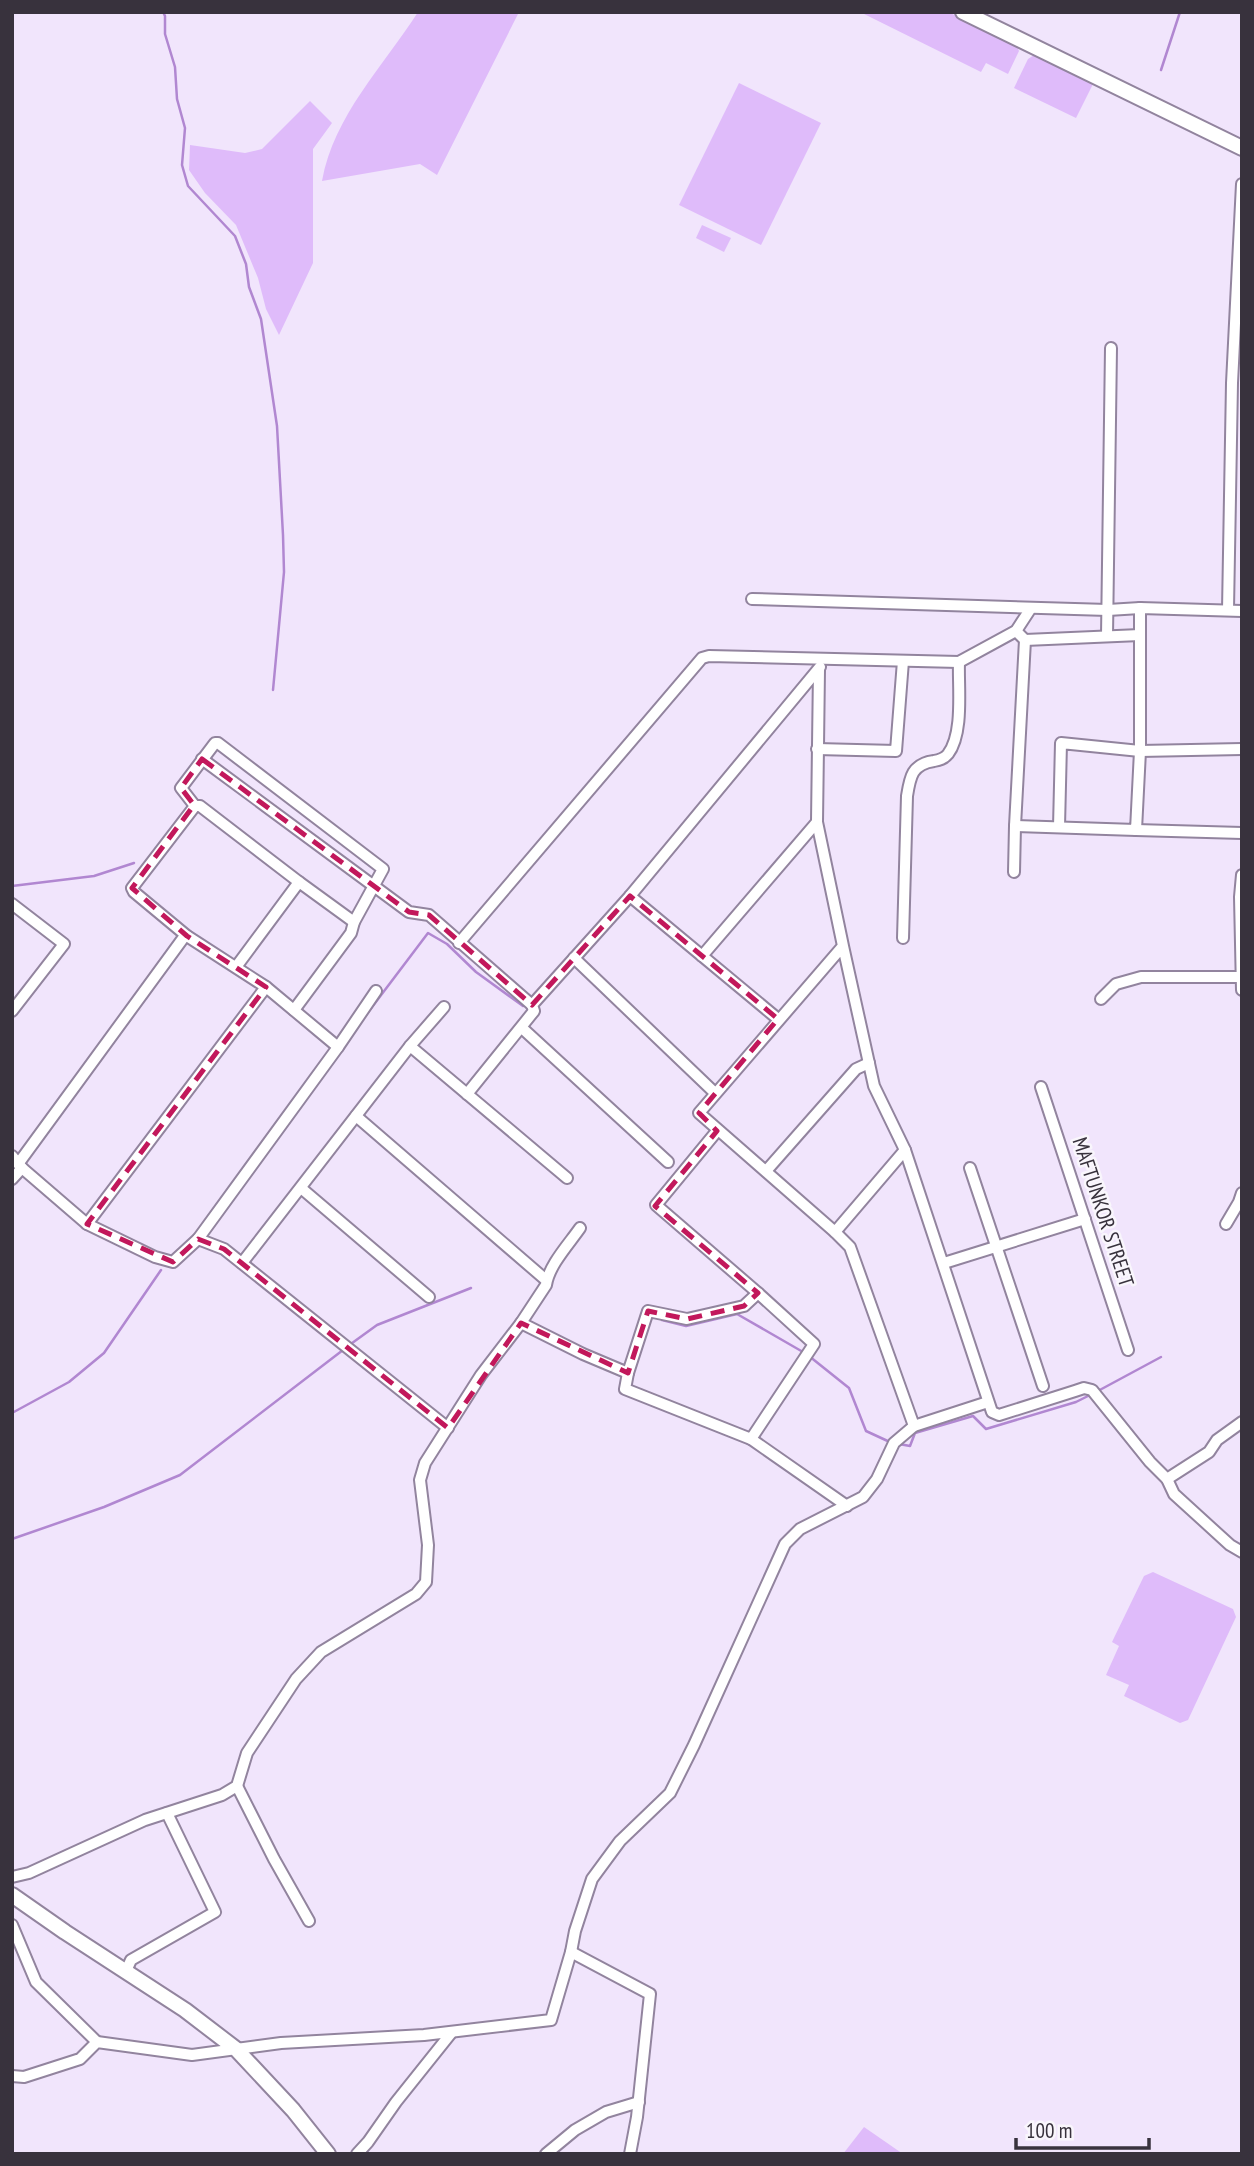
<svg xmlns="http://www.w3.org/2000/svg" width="1254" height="2166" font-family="'PT Sans Narrow',sans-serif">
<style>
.green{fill:#dfbbfa}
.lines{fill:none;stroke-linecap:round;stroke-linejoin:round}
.stream{stroke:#b187d1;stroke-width:2.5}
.minor-casing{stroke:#92849e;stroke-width:14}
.secondary-casing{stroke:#92849e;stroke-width:18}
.minor{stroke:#fff;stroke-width:10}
.secondary{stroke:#fff;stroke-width:14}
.marked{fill:none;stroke:#c2185b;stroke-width:5;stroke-dasharray:14 9;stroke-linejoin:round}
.labels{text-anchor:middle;stroke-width:5;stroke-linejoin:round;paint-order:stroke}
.street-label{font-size:21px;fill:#38323d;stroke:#f9f6fc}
</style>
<rect width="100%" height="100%" fill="#f1e5fc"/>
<g class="green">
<path d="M 418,12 L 519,12 L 437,175 L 420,164 L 322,181 C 334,115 383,67 418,12 Z"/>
<polygon points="860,12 948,12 1016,44 1019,51 1008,74 986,63 981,72"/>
<polygon points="1034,55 1094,82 1076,118 1014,88 1028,59"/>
<polygon points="739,83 821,123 761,245 679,205"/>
<polygon points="310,101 332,123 313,149 313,263 279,335 266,309 258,278 236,225 205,193 189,170 190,145 245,153 262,149"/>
<polygon points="702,225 731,238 724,252 696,238"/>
<polygon points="1153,1572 1233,1609 1236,1617 1188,1720 1180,1723 1124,1696 1129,1685 1106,1675 1119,1646 1112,1642 1144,1576"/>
<polygon points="864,2127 903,2154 843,2154"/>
</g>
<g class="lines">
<g class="stream">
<polyline points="163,12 165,16 165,34 175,67 177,99 185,128 182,165 188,186 235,236 246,264 249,287 261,319 277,426 283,535 284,572 273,690"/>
<polyline points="1161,70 1180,12"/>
<polyline points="12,886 94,876 134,863"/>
<polyline points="366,1015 428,933 447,944 476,972 523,1006"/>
<polyline points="662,1320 686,1326 737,1314 803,1352"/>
<polyline points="348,1346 377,1325 471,1288"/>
<polyline points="809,1356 849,1388 866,1431 892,1443"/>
<polyline points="1096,1392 1161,1357"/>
<polyline points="12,1413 69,1382 104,1353 161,1270"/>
<polyline points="899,1444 910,1446 915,1433 973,1416 986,1429 1076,1402 1090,1395"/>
<polyline points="12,1539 104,1507 180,1475 343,1350"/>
</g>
<defs>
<g id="minor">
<polyline points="752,599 1108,610 1140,608 1242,611"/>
<polyline points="1228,610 1232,383 1242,184"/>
<polyline points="1107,636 1111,348"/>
<polyline points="1025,640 1140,635"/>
<polyline points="819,670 817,822 843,946 699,1113 835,1232 905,1150 874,1086 843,946"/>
<polyline points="817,749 896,751 903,661"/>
<polyline points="202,759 409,912 429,915 532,1005"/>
<polyline points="195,806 181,788 215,743 218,743 383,869 354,922 351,933 294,1010"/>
<polyline points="1015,826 1136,830 1140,751 1140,608"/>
<polyline points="1059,827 1061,743 1140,751 1242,749"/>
<polyline points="1136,830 1242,833"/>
<polyline points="1014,872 1015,826 1025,640 1016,631"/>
<polyline points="1242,875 1240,897 1242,990"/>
<polyline points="299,882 200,806 195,806 132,888 134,892 187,936 266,987 338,1047"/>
<polyline points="630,896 778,1019"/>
<polyline points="12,904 64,944 12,1011"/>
<path d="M 903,938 L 907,796 C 910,777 912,764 934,761 C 939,760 944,759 948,754 C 964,733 958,687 959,662"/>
<polyline points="459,943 702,658 709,656 959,662 1016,631 1031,608"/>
<polyline points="702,956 817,822"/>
<polyline points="574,958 715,1093"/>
<polyline points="236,967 299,882 354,922"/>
<polyline points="1101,999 1116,984 1141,977 1240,977"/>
<polyline points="522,1028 668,1162"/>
<polyline points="410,1046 567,1178"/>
<polyline points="1041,1087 1128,1350"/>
<polyline points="467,1094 534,1011 532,1005 630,896 820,667"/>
<polyline points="356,1116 546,1280"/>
<polyline points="905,1150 992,1412 999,1415 1075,1391 1084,1388 1092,1390 1150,1462 1167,1479 1174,1494 1230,1545 1242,1552"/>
<polyline points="12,1156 22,1168 87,1224 155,1257 173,1262 198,1239 224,1249 448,1428"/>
<polyline points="18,1164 184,937 187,936"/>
<polyline points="970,1168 1043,1386"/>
<polyline points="766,1171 856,1069 869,1063"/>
<polyline points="12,1179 22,1168"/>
<polyline points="301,1188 429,1297"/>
<polyline points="87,1224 266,987"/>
<polyline points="1226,1224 1239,1202 1242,1193"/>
<polyline points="835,1232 850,1247 914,1426"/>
<polyline points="198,1239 338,1047 376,991"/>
<polyline points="242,1263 410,1046 444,1007"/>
<polyline points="944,1263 1085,1219"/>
<polyline points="521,1323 583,1354 628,1373 648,1311 687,1319 744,1306 758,1293"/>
<polyline points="628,1373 625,1389 751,1439 814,1344 758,1293 656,1205 717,1131"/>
<polyline points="751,1439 847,1506"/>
<polyline points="1167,1479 1209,1452 1217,1440 1242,1422"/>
<polyline points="237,1786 274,1859 309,1921"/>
<path d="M 12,1877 L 29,1873 L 145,1820 L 222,1795 L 237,1786 L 247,1753 L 296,1679 L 321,1652 L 416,1594 L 426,1582 L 428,1545 L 420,1480 L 425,1463 L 481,1375 L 521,1323 L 546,1285 C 549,1265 569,1244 580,1228"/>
<polyline points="12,1925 36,1982 97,2042"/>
<polyline points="571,1952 650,1994 637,2117 630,2154"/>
<polyline points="126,1971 131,1960 215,1912 167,1813"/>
<polyline points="12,2076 24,2077 80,2059 97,2042 192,2055 281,2043 424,2035 551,2020 571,1952 575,1931 592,1879 620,1841 670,1793 694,1745 785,1544 800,1529 863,1497 877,1479 894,1443 914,1426 988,1402"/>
<polyline points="357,2154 368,2142 396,2102 452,2032"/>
<polyline points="546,2154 575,2130 606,2112 639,2102"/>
</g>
<g id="secondary">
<polyline points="963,12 1242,148"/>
<polyline points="12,1895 65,1932 185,2010 236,2049 293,2110 328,2154"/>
</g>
</defs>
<use href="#minor" class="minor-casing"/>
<use href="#secondary" class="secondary-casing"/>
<use href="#minor" class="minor"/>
<use href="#secondary" class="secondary"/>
</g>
<path class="marked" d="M 202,759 L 409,912 L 429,915 L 532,1005 L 630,896 L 778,1019 L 699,1113 L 717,1131 L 655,1206 L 758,1293 L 744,1306 L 687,1319 L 648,1311 L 628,1373 L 521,1323 L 448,1428 L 224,1249 L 198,1239 L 173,1262 L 87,1224 L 266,987 L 187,936 L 132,888 L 194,805 L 181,788 Z"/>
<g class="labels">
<g class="street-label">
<text transform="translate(1103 1212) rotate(72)" y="7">MAFTUNKOR STREET</text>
</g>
</g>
<rect width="1254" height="2166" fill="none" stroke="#38323d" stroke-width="28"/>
<path d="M1016 2138v10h133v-10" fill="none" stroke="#38323d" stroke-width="3.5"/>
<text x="1026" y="2138" font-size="21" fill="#38323d" stroke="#f9f6fc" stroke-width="5" paint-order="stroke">100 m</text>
</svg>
